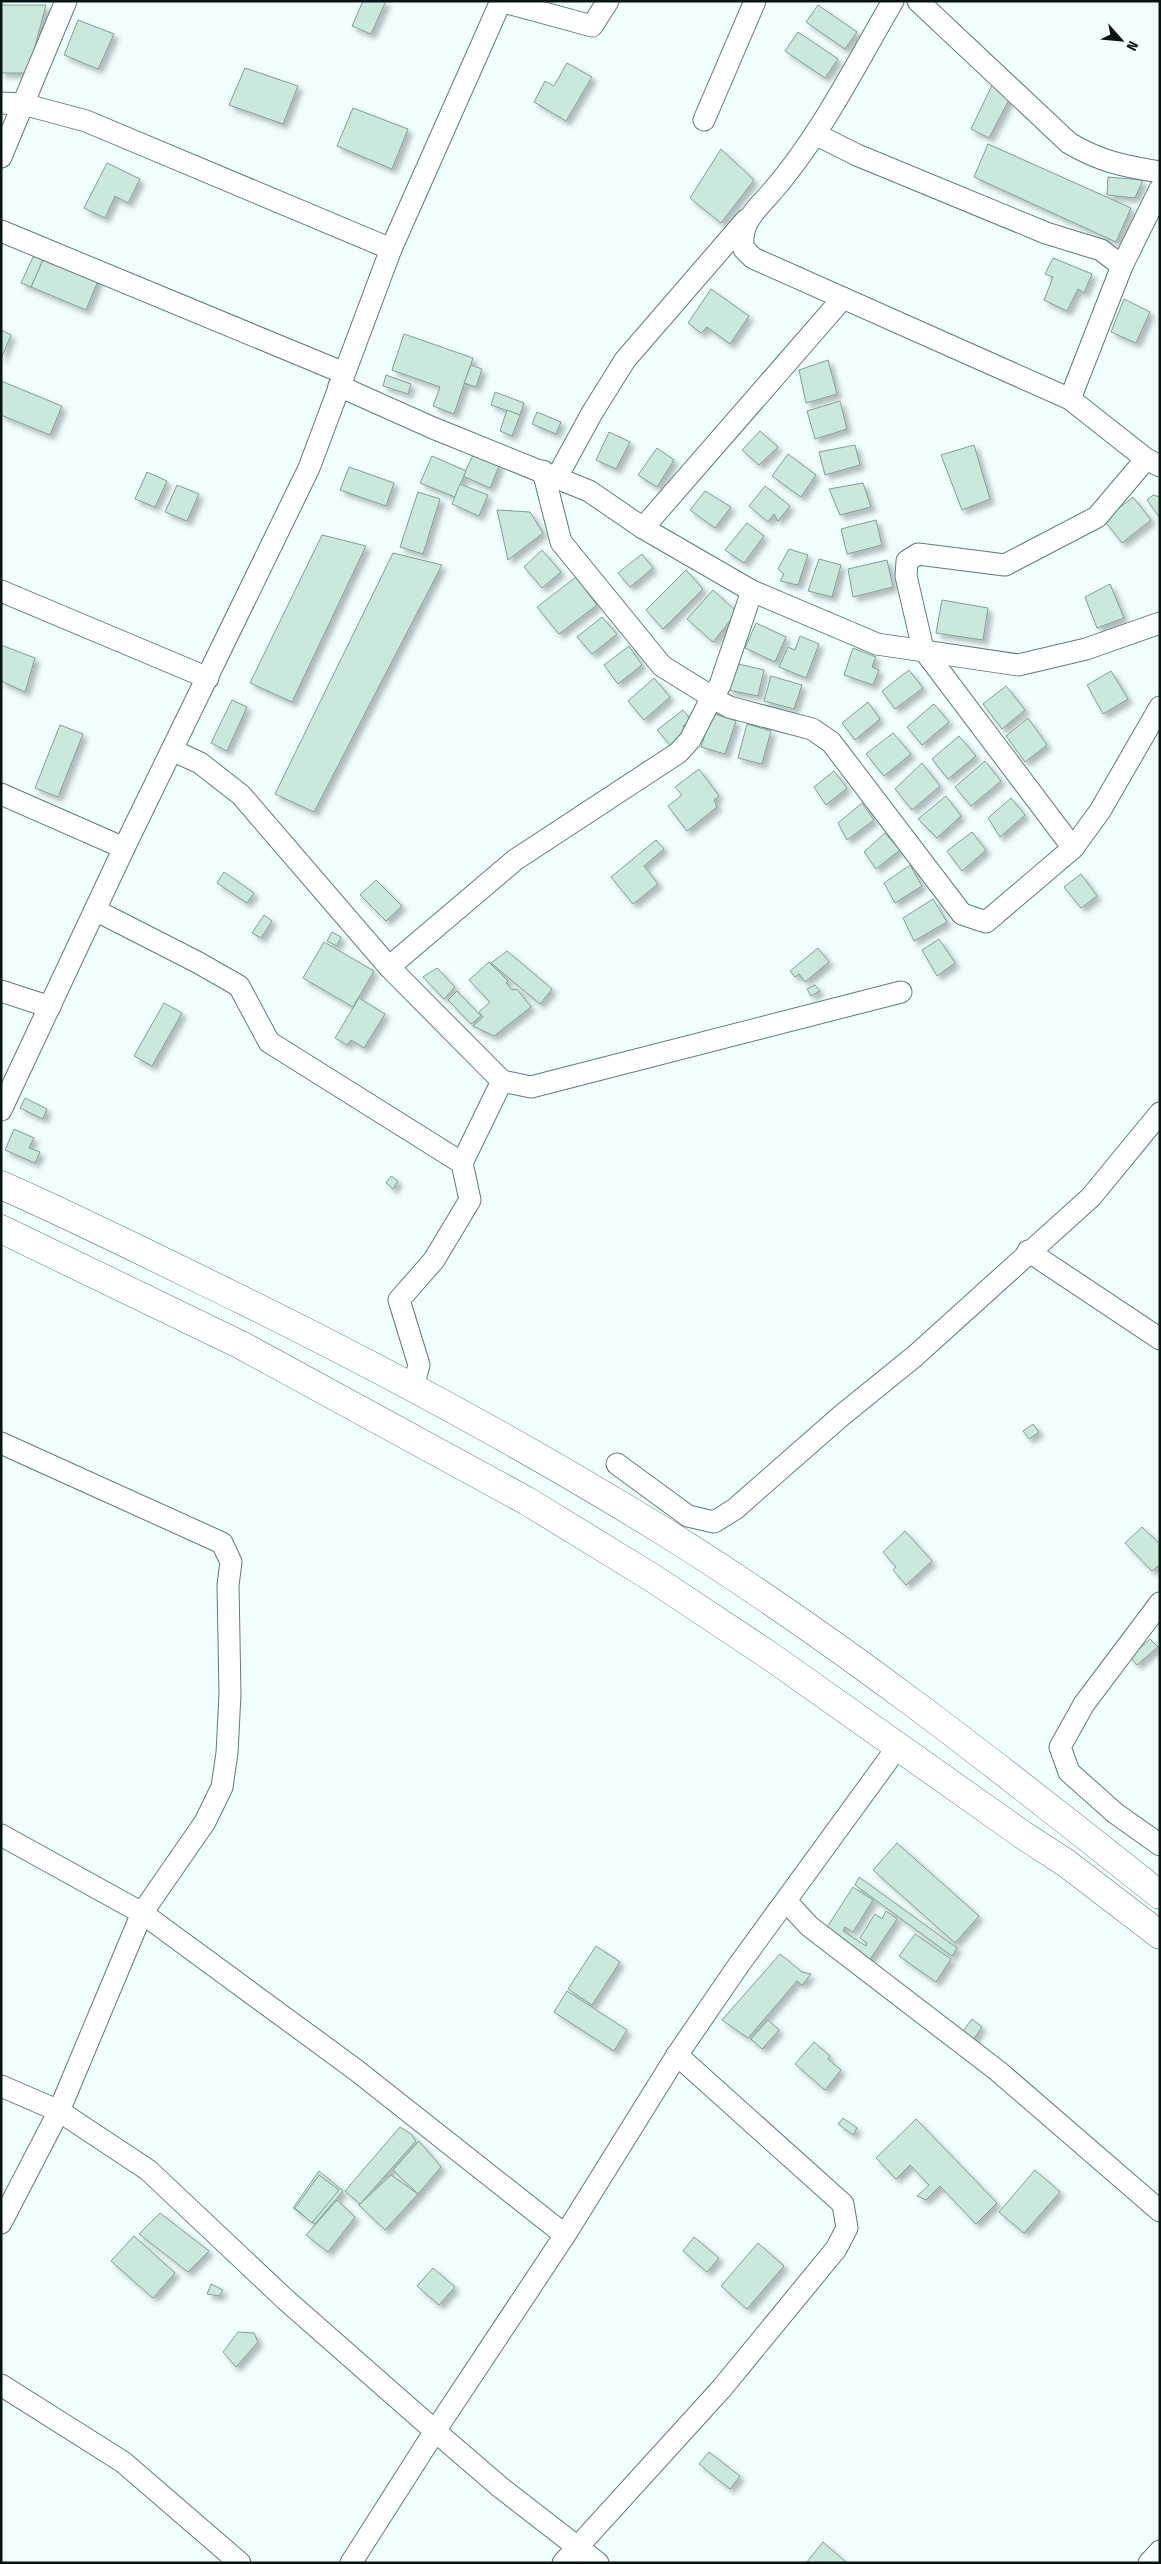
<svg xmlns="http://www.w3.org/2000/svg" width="1161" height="2564" font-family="'Fira Sans Condensed',sans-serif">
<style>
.building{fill:#cae9dc;stroke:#809e92;filter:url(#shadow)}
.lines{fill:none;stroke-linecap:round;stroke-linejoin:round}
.minor-casing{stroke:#5c7c7d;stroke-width:23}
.major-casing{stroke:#5c7c7d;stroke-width:29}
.minor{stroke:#fff;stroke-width:21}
.major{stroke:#fff;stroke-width:28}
</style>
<defs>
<filter id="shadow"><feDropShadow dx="4.5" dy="4.5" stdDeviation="2.5" flood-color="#0004"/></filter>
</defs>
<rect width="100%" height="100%" fill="#f0fefe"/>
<g class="building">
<polygon points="363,1 386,1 371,34 352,26"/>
<polygon points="1,5 46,5 28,73 1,73"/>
<polygon points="818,5 857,32 845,49 806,22"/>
<polygon points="78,20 114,34 98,69 64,55"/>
<polygon points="798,32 838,59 825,78 785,51"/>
<polygon points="567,63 592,77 566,121 534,102 545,81 554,86"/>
<polygon points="245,68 298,86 283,124 229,105"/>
<polygon points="994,81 1010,98 989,138 971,129"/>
<polygon points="353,108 408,129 392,169 337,146"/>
<polygon points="988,144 1131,208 1116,242 974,177"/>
<polygon points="721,149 754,180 721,223 690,198"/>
<polygon points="107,163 140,179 128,203 115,196 105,218 84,208"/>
<polygon points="1108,177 1143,180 1135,198 1107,195"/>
<polygon points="45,255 100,276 86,310 31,287"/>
<polygon points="45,255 31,287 21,283 33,257"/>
<polygon points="1053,258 1092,274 1084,293 1078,289 1067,311 1044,300 1053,277 1045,274"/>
<polygon points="711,289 749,316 730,344 707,327 701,333 688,323"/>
<polygon points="1124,299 1150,312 1136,343 1111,332"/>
<polygon points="1,330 11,335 1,359"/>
<polygon points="404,334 473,358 454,414 433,406 440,387 392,370"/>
<polygon points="828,360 837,394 806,403 799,370"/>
<polygon points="471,365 482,369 476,387 464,383"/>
<polygon points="386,375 411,384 408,394 383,386"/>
<polygon points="1,381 62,406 50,435 1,415"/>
<polygon points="495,392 524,403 520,415 491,405"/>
<polygon points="840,401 847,429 815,439 807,411"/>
<polygon points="507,410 520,415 512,436 500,431"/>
<polygon points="537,412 561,422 556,434 532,424"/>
<polygon points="760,431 778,447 759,465 742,450"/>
<polygon points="609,432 630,442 616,469 596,460"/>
<polygon points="855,445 860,465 825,475 819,452"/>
<polygon points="974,445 990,499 962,510 941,455"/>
<polygon points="657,448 674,460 657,487 638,475"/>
<polygon points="474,453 500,464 490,488 463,476"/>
<polygon points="788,454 816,475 801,497 772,476"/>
<polygon points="432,456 466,471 455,497 420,483"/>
<polygon points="349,467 394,483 386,506 340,490"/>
<polygon points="147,472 167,481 155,507 135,499"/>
<polygon points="863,483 871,507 840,515 829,489"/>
<polygon points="460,484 488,495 479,516 452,504"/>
<polygon points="177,485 199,494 187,521 165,512"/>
<polygon points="765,486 790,506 778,521 774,514 768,522 749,506"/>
<polygon points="705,491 731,507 715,528 690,510"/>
<polygon points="418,492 440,499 423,554 400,547"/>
<polygon points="1153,495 1160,497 1160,518 1147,500"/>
<polygon points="1133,497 1151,520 1122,543 1104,520"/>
<polygon points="497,510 530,512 543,533 508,560"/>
<polygon points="876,520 882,545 847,554 841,529"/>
<polygon points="747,523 764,536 744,563 725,550"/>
<polygon points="322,535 366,546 292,702 250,683"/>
<polygon points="789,549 808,555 798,585 780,581 784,574 778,569"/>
<polygon points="542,550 561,572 542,588 524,567"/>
<polygon points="393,553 442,565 314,812 275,794"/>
<polygon points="642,554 653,568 630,587 618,573"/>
<polygon points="819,559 841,565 832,597 808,591"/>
<polygon points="887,560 893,587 853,597 848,569"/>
<polygon points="686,570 703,589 663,629 646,610"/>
<polygon points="576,577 597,605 559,634 537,607"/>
<polygon points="1110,584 1124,618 1097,628 1085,597"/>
<polygon points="713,590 737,612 713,642 687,619"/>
<polygon points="942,600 988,608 983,640 936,633"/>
<polygon points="602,617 617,634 592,654 577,637"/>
<polygon points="756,623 786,637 775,662 745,648"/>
<polygon points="800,636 819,644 806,678 779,667 788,647 795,650"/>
<polygon points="1,645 35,658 25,692 1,681"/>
<polygon points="629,646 642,665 618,684 604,665"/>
<polygon points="853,648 876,657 872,667 879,670 873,685 844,675"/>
<polygon points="734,663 764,670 758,696 728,690"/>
<polygon points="909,670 923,688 895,709 882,691"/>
<polygon points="1111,671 1128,699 1103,714 1087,685"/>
<polygon points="771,676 802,685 794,709 764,701"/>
<polygon points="654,678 670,697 644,720 628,701"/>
<polygon points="1006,686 1025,710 1002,729 983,704"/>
<polygon points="232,700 247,707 227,751 211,743"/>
<polygon points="868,702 880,719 855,740 842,723"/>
<polygon points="934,704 949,722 922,745 907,727"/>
<polygon points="683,710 692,721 683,726 688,732 671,746 657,730"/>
<polygon points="712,713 736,721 725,754 701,747"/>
<polygon points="1028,718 1047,745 1025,762 1006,736"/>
<polygon points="747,724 771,731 762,764 738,758"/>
<polygon points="60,725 83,734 58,797 35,788"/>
<polygon points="893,733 911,754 884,776 866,754"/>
<polygon points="959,736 976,756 948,779 932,759"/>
<polygon points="985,761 1001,781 971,806 955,787"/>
<polygon points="922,763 940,786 912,810 895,789"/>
<polygon points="699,769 719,796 714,800 717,807 687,831 668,806 682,795 675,787"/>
<polygon points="834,771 847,788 826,805 814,787"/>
<polygon points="946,796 961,816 937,838 918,819"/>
<polygon points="1011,798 1025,815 1000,837 988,818"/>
<polygon points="862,803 874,820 847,840 838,823"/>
<polygon points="972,832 986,850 962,871 947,851"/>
<polygon points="885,833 900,850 876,869 864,852"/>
<polygon points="656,840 664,849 644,866 658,884 633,904 611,877"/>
<polygon points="910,865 922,886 895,903 884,883"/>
<polygon points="224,872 254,893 247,903 217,883"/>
<polygon points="1081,874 1097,896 1081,908 1064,887"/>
<polygon points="376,880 402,906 386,921 360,895"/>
<polygon points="933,899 947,922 914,941 903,918"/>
<polygon points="264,915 272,921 261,938 252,933"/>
<polygon points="332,932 341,937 337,946 327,941"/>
<polygon points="939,939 955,963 937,976 922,950"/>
<polygon points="324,942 374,971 353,1007 303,978"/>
<polygon points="818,948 829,962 805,982 799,974 795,977 790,971"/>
<polygon points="507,951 552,989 540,1004 491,963"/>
<polygon points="489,962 508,981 506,983 512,990 517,989 531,1007 494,1036 473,1026 483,1017 479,1012 490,1002 469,980"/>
<polygon points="437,968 455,987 444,999 423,977"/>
<polygon points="815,985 820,991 811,996 807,989"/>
<polygon points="457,991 481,1016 471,1024 448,1000"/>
<polygon points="359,998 385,1014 364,1048 351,1040 347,1045 335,1038"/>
<polygon points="164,1003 182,1013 152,1066 134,1056"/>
<polygon points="25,1098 47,1109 43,1119 20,1108"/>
<polygon points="14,1129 34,1138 29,1148 40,1152 35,1163 5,1150"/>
<polygon points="391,1176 398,1181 393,1189 386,1183"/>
<polygon points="1033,1424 1039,1432 1029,1439 1023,1431"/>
<polygon points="1142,1527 1160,1544 1160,1564 1152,1571 1125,1543"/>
<polygon points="905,1531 932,1561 906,1585 893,1570 896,1567 883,1552"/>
<polygon points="1150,1639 1158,1647 1137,1665 1130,1657"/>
<polygon points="897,1843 979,1916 955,1943 873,1870"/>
<polygon points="859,1877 957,1948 952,1956 855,1885"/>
<polygon points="853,1887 873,1900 853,1932 845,1927 843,1931 866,1946 867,1943 860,1938 875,1914 882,1919 886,1911 897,1919 867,1964 822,1935"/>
<polygon points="915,1934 951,1959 936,1982 899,1956"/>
<polygon points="596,1946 620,1962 592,2005 568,1989"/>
<polygon points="780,1954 802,1972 811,1974 802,1985 797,1981 748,2038 722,2020"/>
<polygon points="567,1991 627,2030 614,2051 554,2012"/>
<polygon points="972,2019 982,2027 971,2043 960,2035"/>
<polygon points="768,2020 779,2030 762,2049 751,2039"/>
<polygon points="814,2042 830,2056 828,2059 841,2070 825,2090 795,2064"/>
<polygon points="843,2118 857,2128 853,2135 838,2124"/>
<polygon points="916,2119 997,2203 976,2224 940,2186 926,2200 917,2196 929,2185 910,2165 896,2179 876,2158"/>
<polygon points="400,2127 411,2134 416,2141 360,2204 345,2191"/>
<polygon points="419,2141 441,2167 418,2194 393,2170"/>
<polygon points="1035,2170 1060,2192 1024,2233 999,2212"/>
<polygon points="319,2171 343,2191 315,2224 293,2208"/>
<polygon points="319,2175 339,2190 312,2223 295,2208"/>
<polygon points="391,2175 418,2194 385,2230 359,2205"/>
<polygon points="337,2200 355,2217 328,2252 306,2235"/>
<polygon points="160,2213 209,2251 188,2272 139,2234"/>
<polygon points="134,2236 175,2273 153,2298 111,2261"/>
<polygon points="694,2237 719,2258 707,2272 683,2251"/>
<polygon points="758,2243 784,2266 747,2309 721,2286"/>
<polygon points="433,2268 455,2287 439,2305 417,2286"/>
<polygon points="211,2284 223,2290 219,2296 207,2294"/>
<polygon points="238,2332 254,2333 258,2342 236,2367 223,2352"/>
<polygon points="709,2452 740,2476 730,2489 699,2464"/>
<polygon points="823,2542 847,2563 806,2563"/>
</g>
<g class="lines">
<defs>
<g id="minor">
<polyline points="500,1 592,26 608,1"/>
<path d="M 893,1 C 855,66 820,137 770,194 C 756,209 738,226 744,249 L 753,258 L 1070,399 L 1146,459 L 1160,466"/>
<path d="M 918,1 L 1069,143 C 1101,162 1124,166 1160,172"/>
<polyline points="1,103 23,104 86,121 391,249"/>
<polyline points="704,120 755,1"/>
<polyline points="815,134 857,155 1046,233 1101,250 1122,266"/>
<polyline points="1,157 66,1"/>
<polyline points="1,231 344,373"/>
<polyline points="339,386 433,428 589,491 643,528 752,591 877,644 1018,665 1086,649 1160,623"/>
<polyline points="1070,399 1122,266 1160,189"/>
<polyline points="543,471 561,542 662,666 712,697 720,685 752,591"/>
<polyline points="557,477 592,413 625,360 746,220"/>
<polyline points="643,528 843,298"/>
<polyline points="1,591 208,678"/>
<polyline points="172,750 200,763 241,795 389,967 502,1081 462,1163 470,1200 434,1260 399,1300 419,1365 413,1387"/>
<polyline points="1,794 124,848"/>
<polyline points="1073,848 1100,811 1160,707"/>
<polyline points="95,910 197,962 239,986 269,1042 462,1163"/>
<polyline points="389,967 515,860 678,753 690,740 712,697 729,707 812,729 831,742 962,914 986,922 1073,848 923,649 906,576 907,561 918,554 1005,565 1097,517 1146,459"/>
<polyline points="1,991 50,1007"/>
<polyline points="502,1081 531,1087 901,992"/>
<polyline points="1,1110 124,848 309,468 391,249 501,1"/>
<polyline points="1028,1251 1160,1339"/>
<polyline points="1,1443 222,1543 231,1562 228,1585 230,1694 227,1753 222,1787 205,1822 142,1913 59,2111 1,2223"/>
<polyline points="617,1464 688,1516 714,1522 735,1509 841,1416 915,1356 1091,1197 1160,1113"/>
<polyline points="1160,1603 1084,1704 1060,1747 1069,1772 1115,1813 1160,1845"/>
<polyline points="1,1835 142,1913 356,2070 565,2235"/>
<polyline points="786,1901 809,1926 998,2071 1160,2211"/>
<polyline points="1,2086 59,2111 148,2170 286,2300 435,2431 351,2563"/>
<polyline points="1,2385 123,2462 240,2563"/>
<polyline points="563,2563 722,2388 836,2249 847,2228 843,2204 677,2055"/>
<polyline points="598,2563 500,2487 435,2431 565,2235 677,2055 738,1966 899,1745"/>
<polyline points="1149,2563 1160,2551"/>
</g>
<g id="major">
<path d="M 1,1185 C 83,1221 162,1261 242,1300 C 386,1371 527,1447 663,1531 C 837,1639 999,1767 1160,1895"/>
<polyline points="1,1229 241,1345 527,1501 651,1577 770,1656 1023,1835 1066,1863 1160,1935"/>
</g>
</defs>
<use href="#minor" class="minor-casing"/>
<use href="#major" class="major-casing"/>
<use href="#minor" class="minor"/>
<use href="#major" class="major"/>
</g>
<rect width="1161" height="2564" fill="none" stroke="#071414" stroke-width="5"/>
<g transform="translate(1121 40) rotate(117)" stroke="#f0fefe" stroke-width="4" paint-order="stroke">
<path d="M0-4L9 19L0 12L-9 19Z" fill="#071414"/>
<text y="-8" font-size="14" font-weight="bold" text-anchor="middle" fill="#071414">N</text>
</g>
</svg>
